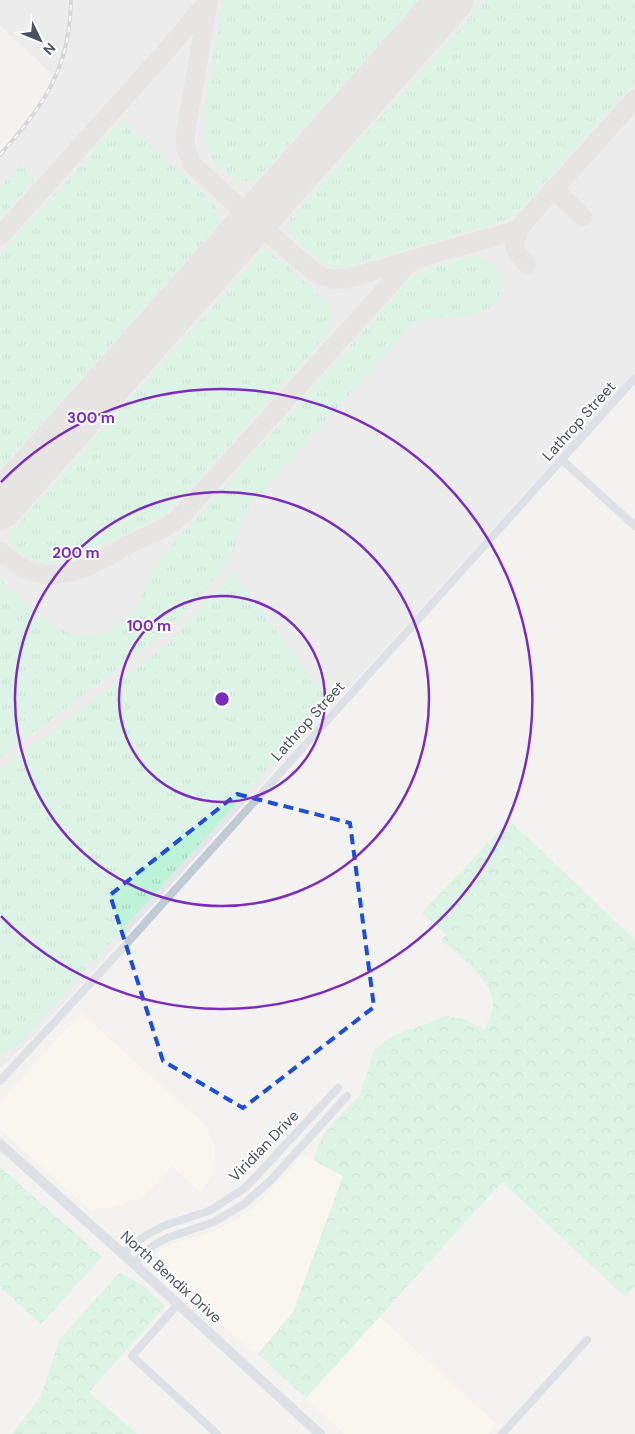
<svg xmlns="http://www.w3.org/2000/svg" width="635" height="1434" font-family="'DM Sans',sans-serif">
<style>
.commercial{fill:#fdfbec}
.airport{fill:#e3e5e9}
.grass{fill:url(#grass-tufts)}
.forest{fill:url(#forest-crowns)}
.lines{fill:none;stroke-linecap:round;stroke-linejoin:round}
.taxiway{stroke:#d4d4d6;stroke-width:19}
.runway{stroke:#d4d4d6;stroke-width:46}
.minor{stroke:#c2cad4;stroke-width:8}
.tertiary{stroke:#c2cad4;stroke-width:10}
.rail-casing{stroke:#b3b5bc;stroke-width:4}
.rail{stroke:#fff;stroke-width:2;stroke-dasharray:5.5;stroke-linecap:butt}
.marked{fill:none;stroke:#1d4ed8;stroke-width:4;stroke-dasharray:10 6;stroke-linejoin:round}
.ring{fill:none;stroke:#7b2cbf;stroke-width:2.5}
.labels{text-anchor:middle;stroke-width:4;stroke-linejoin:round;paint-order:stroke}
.street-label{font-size:15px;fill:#485260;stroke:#fff}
.centre{fill:#7b2cbf;stroke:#fff;stroke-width:2.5}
.ring-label{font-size:15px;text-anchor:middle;font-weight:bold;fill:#7b2cbf;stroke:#fff;stroke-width:4;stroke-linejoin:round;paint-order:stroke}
</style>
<defs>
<pattern id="grass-tufts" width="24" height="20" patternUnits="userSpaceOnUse" patternTransform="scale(1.25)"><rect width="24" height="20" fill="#bff3d9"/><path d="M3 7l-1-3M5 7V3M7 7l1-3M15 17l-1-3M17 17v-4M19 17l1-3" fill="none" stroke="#a6d2bd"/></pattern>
<pattern id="forest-crowns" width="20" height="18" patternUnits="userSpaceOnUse" patternTransform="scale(1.25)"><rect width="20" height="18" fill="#bff3d9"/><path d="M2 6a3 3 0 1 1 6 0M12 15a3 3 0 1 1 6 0" fill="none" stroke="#a6d2bd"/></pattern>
</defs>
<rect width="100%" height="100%" fill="#f4f2f1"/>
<g class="commercial">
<polygon points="81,1013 205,1125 215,1147 214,1173 200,1192 172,1166 142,1199 92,1212 0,1129 0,1102"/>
<polygon points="303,1155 343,1176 293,1312 258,1354 249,1349 155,1265 155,1255 163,1247 211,1232 228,1224 251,1210 273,1188"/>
<polygon points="379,1316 497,1425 489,1434 344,1434 306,1398"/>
</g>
<polygon class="airport" points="0,0 635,0 635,372 35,1035 0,1068 0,151 24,125 46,93 53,75 0,26"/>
<g class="grass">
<path d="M 224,0 L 419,0 L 258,179 L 238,182 C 231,176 216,167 212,159 C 194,130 217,34 224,0 Z"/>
<polygon points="485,0 635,0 635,82 517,213 506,220 349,266 333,267 322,263 293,238 288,228 289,219"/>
<polygon points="122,120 215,204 221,222 0,469 0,254"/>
<path d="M 19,166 C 25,167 33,175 35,180 L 0,218 L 0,188 Z"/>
<path d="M 265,248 C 278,259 325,296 330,309 C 333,318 329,331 324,339 L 183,497 L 160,517 L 65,562 L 41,563 L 18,552 L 9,542 L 9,533 Z"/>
<path d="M 473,256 C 484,259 492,261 498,272 C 512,302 484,315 458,317 C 442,319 427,316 412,325 L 252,503 L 246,512 L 242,521 L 230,562 L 168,631 L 0,758 L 0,579 C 28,604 63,649 106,632 C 118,627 128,620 135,608 C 145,593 147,575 158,560 L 412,277 L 424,270 Z"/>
<polygon points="233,572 329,701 15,1048 0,1053 0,770 169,643"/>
</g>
<g class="forest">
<path d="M 509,820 L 635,940 L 635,1286 L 625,1297 L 502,1182 L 306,1398 L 258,1354 L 293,1312 L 343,1176 L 313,1160 L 324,1133 L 360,1094 L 374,1050 L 392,1036 L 447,1016 L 463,1019 L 485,1029 C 487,1022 492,1013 493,1006 C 494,980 459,956 441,940 L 446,935 L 422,913 Z"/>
<polygon points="0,1167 102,1257 41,1324 0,1287"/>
<polygon points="120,1272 145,1287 165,1306 89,1392 137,1434 12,1434 41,1396 59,1340"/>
</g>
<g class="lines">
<g class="taxiway">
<polyline points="208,4 185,136 186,149 193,165 241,209 253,209 272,199"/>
<polyline points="554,189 583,217"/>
<polyline points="272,199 266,219 266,227 271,235 314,272 324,277 333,279 347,279 411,260"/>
<path d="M 523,223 C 512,243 511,248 527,264"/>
<polyline points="0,236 168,49 209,0"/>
<path d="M 0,551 C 15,565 30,574 51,575 C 79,575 107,556 130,544 C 145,537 161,531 175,521 C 184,514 191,505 199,496 L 412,260 L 513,231 L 519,228 L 635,99"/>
</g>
<polyline class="runway" points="0,506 450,0"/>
<g class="minor">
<polyline points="562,460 635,526"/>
<polyline points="0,1081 120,951 635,378"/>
<polyline points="122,1253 148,1234 163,1226 209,1211 245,1188 338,1088"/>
<polyline points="133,1263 154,1245 167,1238 214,1222 244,1204 271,1180 347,1096"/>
<polyline points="178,1304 132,1356 217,1434"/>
<polyline points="502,1434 587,1340"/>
</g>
<polyline class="tertiary" points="0,1144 122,1253 320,1434"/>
<defs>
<path id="rail" d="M 0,155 C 44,105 70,69 71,0"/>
</defs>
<use href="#rail" class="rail-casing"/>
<use href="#rail" class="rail"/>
</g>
<path d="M0 0H635V1434H0ZM 237,794 L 350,823 L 374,1007 L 243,1108 L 163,1061 L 110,895 Z" fill="#f4f2f1" fill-opacity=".55" fill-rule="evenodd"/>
<path class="marked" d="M 237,794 L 350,823 L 374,1007 L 243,1108 L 163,1061 L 110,895 Z"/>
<g class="ring">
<circle cx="222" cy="699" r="103"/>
<circle cx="222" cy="699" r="207"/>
<path d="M1 482A310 310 0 1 1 1 916"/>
</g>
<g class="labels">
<g class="street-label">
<text transform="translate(579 421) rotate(-48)" y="5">Lathrop Street</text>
<text transform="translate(308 721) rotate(-48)" y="5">Lathrop Street</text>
<text transform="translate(264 1146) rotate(-46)" y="5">Viridian Drive</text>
<text transform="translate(171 1277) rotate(42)" y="5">North Bendix Drive</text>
</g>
</g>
<circle cx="222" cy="699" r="8" class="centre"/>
<g class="ring-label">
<text x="91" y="423">300 m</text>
<text x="76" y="558">200 m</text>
<text x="149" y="631">100 m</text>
</g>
<g transform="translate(40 40) rotate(133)" stroke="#ffffff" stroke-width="4" paint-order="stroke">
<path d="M0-4L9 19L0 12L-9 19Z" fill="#485260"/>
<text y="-8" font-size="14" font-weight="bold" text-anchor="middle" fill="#485260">N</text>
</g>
</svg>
